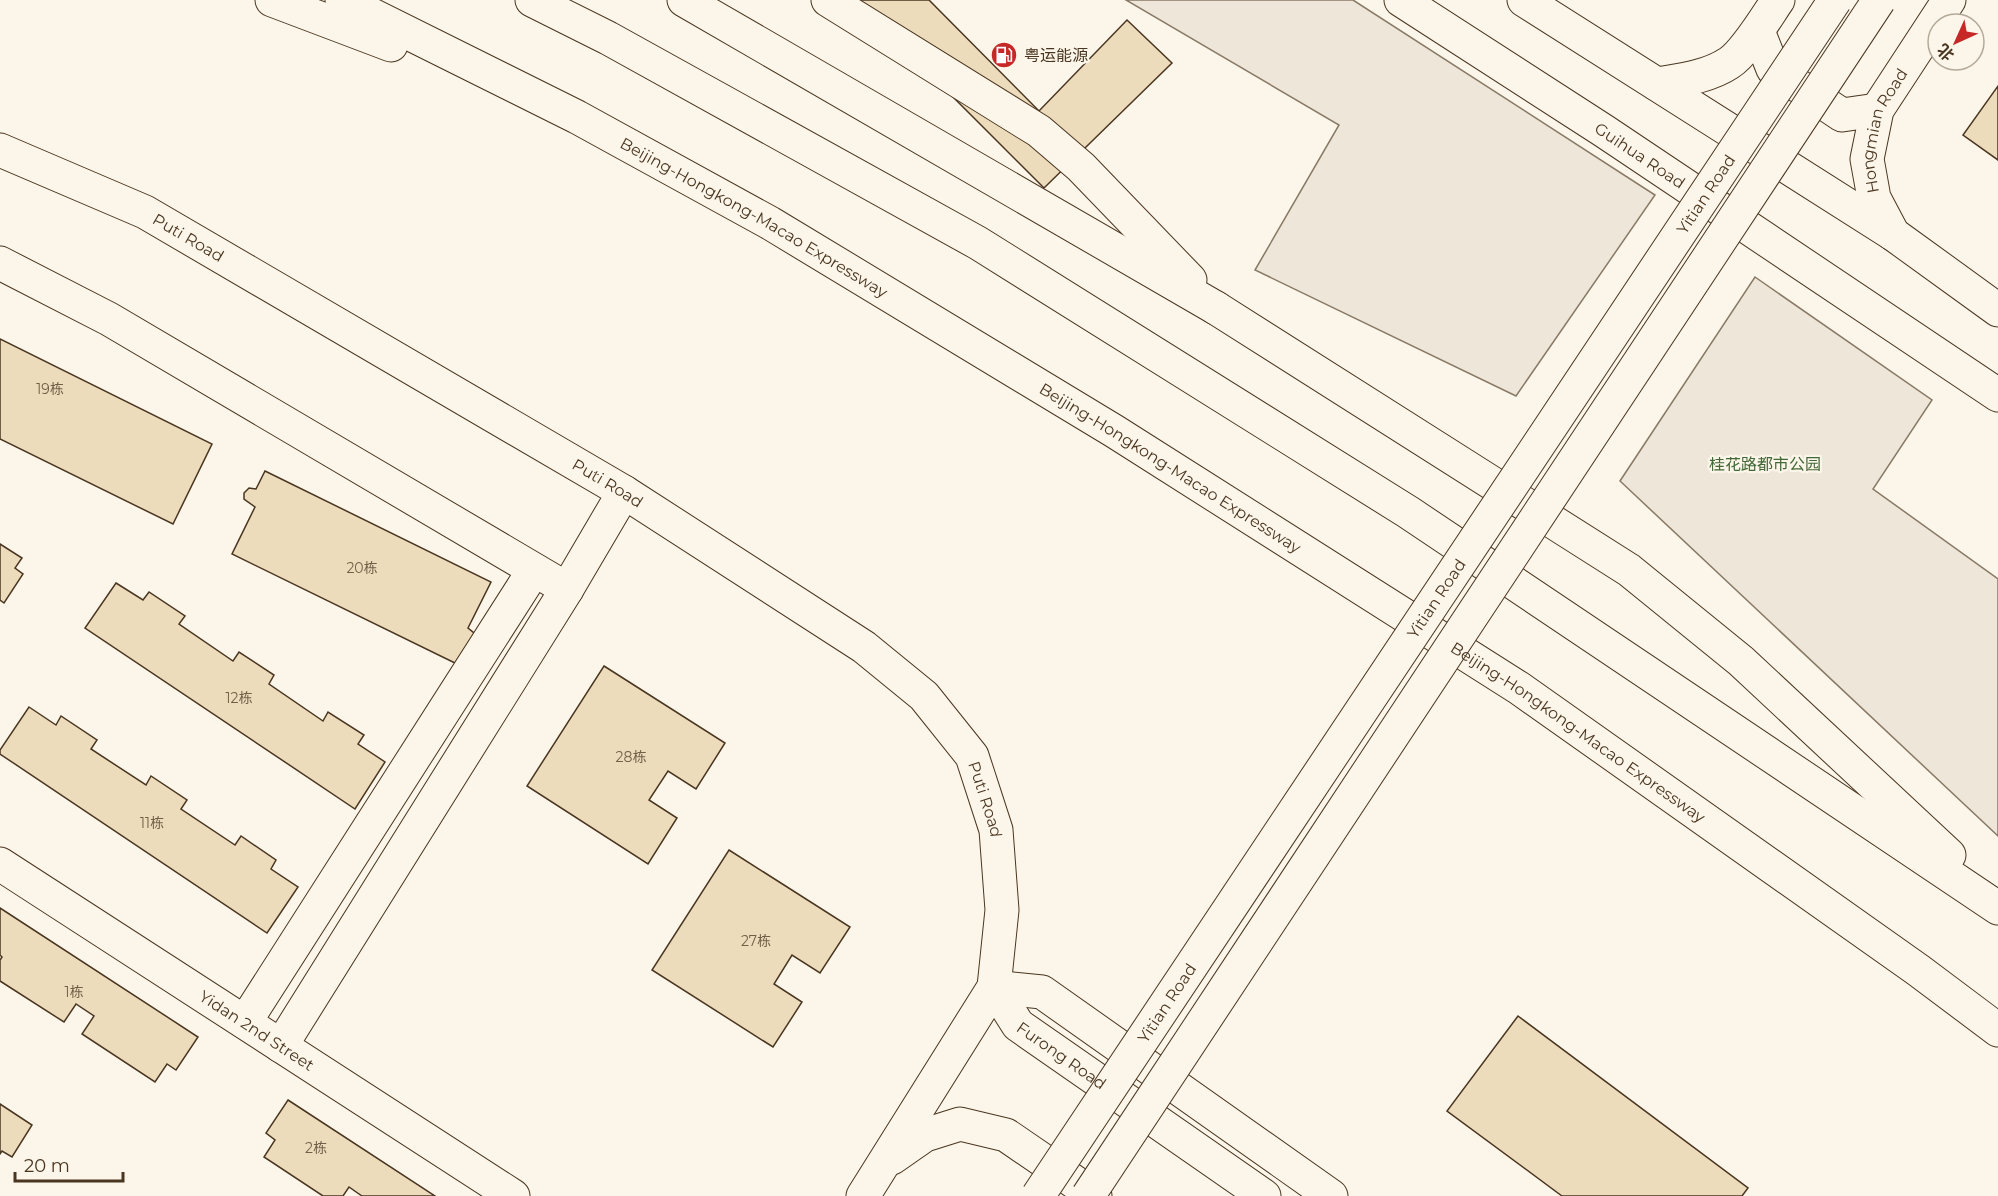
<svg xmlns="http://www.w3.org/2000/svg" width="1998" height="1196" font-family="Montserrat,'Noto Sans SC',sans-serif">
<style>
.green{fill:#ede6d9;stroke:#887966;stroke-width:1.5}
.building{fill:#ecdcbc;stroke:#4a3520;stroke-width:1.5}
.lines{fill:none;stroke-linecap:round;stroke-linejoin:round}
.minor-casing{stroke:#4a3520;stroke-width:35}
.major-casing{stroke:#4a3520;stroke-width:35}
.highway-casing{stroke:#4a3520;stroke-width:35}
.minor{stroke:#fbf6e9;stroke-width:33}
.major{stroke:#fbf6e9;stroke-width:33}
.highway{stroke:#fbf6e9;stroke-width:33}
.major-bridge-casing{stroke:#4a3520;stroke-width:35;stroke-linecap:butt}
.major-bridge{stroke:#fbf6e9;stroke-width:33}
.labels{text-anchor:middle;stroke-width:4.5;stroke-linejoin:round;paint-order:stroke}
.number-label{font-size:14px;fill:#725f47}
.poi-label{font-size:16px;fill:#4a3520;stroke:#fbf6e9;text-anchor:start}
.street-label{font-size:16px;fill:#4a3520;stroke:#fbf6e9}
.park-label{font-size:16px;fill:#436837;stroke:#fbf6e9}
</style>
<rect width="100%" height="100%" fill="#fbf6e9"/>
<g class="green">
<polygon points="1126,0 1353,0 1655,195 1516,396 1255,270 1339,125"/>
<polygon points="1755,277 1932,400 1873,489 1998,579 1998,836 1620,481"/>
</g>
<g class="building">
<polygon points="856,0 929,0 1039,111 1127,20 1172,63 1044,188"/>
<polygon points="1998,86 1998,160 1963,135"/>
<polygon points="0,339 212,444 173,524 0,439"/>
<polygon points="265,471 491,582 468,628 479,637 459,665 232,554 255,507 244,499 244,493 249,488 256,489"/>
<polygon points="0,544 22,558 15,568 23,574 4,603 0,600"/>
<polygon points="116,583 143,600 149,592 185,616 179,624 233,661 239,652 274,675 269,684 323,721 328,712 364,735 358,744 385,762 355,809 85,628"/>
<polygon points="604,666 725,743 696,789 668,771 649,800 677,818 648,864 527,786"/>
<polygon points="29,707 56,725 61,716 97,740 91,749 146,785 151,776 187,800 181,809 235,845 241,836 276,860 271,869 298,887 267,933 0,754 0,750"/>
<polygon points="729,850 850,927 820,973 792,955 774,984 802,1002 773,1047 652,970"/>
<polygon points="0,908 198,1037 176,1070 167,1064 155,1082 82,1034 94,1016 76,1004 64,1022 0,981 0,960 2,957 0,955"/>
<polygon points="1518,1016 1748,1188 1742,1196 1562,1196 1447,1111"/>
<polygon points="288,1100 435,1196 362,1196 349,1187 343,1196 323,1196 264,1157 275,1140 266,1133"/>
<polygon points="0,1104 32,1125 12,1157 2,1151 0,1154"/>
</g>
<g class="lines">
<defs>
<g id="minor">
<polyline points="684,0 1216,308"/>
<polyline points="828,0 1039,131 1081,167 1190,280"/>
<path id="s1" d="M 0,150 L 145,212 L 624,492 L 864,647 L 924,696 L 972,756 L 996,830 L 1002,910 L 994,987"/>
<polyline points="0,263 109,319 567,589"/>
<path id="s2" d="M 0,864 L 513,1196"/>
<polyline points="245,1022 534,570"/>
<polyline points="281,1046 567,589 624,492"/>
</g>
<g id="major">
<path id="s3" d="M 1401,0 L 1604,131 L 1998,395"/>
<polyline points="1524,0 1893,234 1998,310"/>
<polyline points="1758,31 1773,69 1842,115 1877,110"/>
<path d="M 1657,84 C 1681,80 1708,77 1729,63 C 1745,53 1767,16 1778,0"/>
<path id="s4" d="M 1893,234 L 1874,198 L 1867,159 L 1877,110 L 1949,0"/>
<polyline points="994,987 1042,992 1331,1196"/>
<path id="s5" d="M 994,987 L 1018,1025 L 1264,1196"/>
<polyline points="892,1158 925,1135 960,1124 1006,1135 1095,1196"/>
<polyline points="863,1196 994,987"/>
</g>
<g id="highway">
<polyline points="272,0 391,45"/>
<path id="s6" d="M 342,0 L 577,117 L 770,223 L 1114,431 L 1519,688 L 1918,970 L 1998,1030"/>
<polyline points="532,0 608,38 978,243 1408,512 1998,908"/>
<polyline points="1216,308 1629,570 1741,661 1949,855"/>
</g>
</defs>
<use href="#minor" class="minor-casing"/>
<use href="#major" class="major-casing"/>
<use href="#highway" class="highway-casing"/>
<use href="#minor" class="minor"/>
<use href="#major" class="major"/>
<use href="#highway" class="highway"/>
<defs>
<g id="major-bridge">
<path id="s7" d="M 1038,1196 L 1835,0"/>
<polyline points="1088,1196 1879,0"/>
</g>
</defs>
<use href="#major-bridge" class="major-bridge-casing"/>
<use href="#major-bridge" class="major-bridge"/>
</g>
<defs>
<symbol id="fuel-disc" viewBox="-11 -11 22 22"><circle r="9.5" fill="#c62828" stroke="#fbf6e9"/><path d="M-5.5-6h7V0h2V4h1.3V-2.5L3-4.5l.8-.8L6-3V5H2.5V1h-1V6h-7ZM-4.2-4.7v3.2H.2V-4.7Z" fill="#fff"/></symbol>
</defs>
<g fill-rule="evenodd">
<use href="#fuel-disc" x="989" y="40" width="30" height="30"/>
</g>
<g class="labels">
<g class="number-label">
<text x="50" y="394">19栋</text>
<text x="362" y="573">20栋</text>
<text x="239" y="703">12栋</text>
<text x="631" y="762">28栋</text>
<text x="152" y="828">11栋</text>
<text x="756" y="946">27栋</text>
<text x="74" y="997">1栋</text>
<text x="316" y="1153">2栋</text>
</g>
<g class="poi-label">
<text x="1024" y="61">粤运能源</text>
</g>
<g class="street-label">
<text dy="6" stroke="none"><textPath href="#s4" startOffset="112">Hongmian Road</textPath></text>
<text dy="6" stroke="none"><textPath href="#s3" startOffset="285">Guihua Road</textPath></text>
<text dy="6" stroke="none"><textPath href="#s7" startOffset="1204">Yitian Road</textPath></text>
<text dy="6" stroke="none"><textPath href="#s6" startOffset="466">Beijing-Hongkong-Macao Expressway</textPath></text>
<text dy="6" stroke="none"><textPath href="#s1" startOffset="208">Puti Road</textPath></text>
<text dy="6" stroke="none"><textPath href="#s6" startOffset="952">Beijing-Hongkong-Macao Expressway</textPath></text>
<text dy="6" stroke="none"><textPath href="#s1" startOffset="694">Puti Road</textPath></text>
<text dy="6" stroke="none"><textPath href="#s7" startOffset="718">Yitian Road</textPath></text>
<text dy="6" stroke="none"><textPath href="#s6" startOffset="1438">Beijing-Hongkong-Macao Expressway</textPath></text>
<text dy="6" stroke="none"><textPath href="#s1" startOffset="1198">Puti Road</textPath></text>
<text dy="6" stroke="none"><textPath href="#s7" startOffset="232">Yitian Road</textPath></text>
<text dy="6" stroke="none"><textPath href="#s2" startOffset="306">Yidan 2nd Street</textPath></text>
<text dy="6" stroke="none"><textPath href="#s5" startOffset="98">Furong Road</textPath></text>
</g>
<g class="park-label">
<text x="1765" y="470">桂花路都市公园</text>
</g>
</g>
<g transform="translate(1956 42) rotate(225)"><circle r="28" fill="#fbf6e9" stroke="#b4a999" stroke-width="1.5"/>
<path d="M0-4.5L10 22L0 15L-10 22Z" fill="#c62828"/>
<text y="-9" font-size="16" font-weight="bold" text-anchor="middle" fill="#4a3520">北</text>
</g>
<path d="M15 1172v9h108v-9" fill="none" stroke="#4a3520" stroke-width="3"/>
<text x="24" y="1172" font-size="18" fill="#4a3520" stroke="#fbf6e9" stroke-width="4.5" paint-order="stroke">20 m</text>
</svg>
